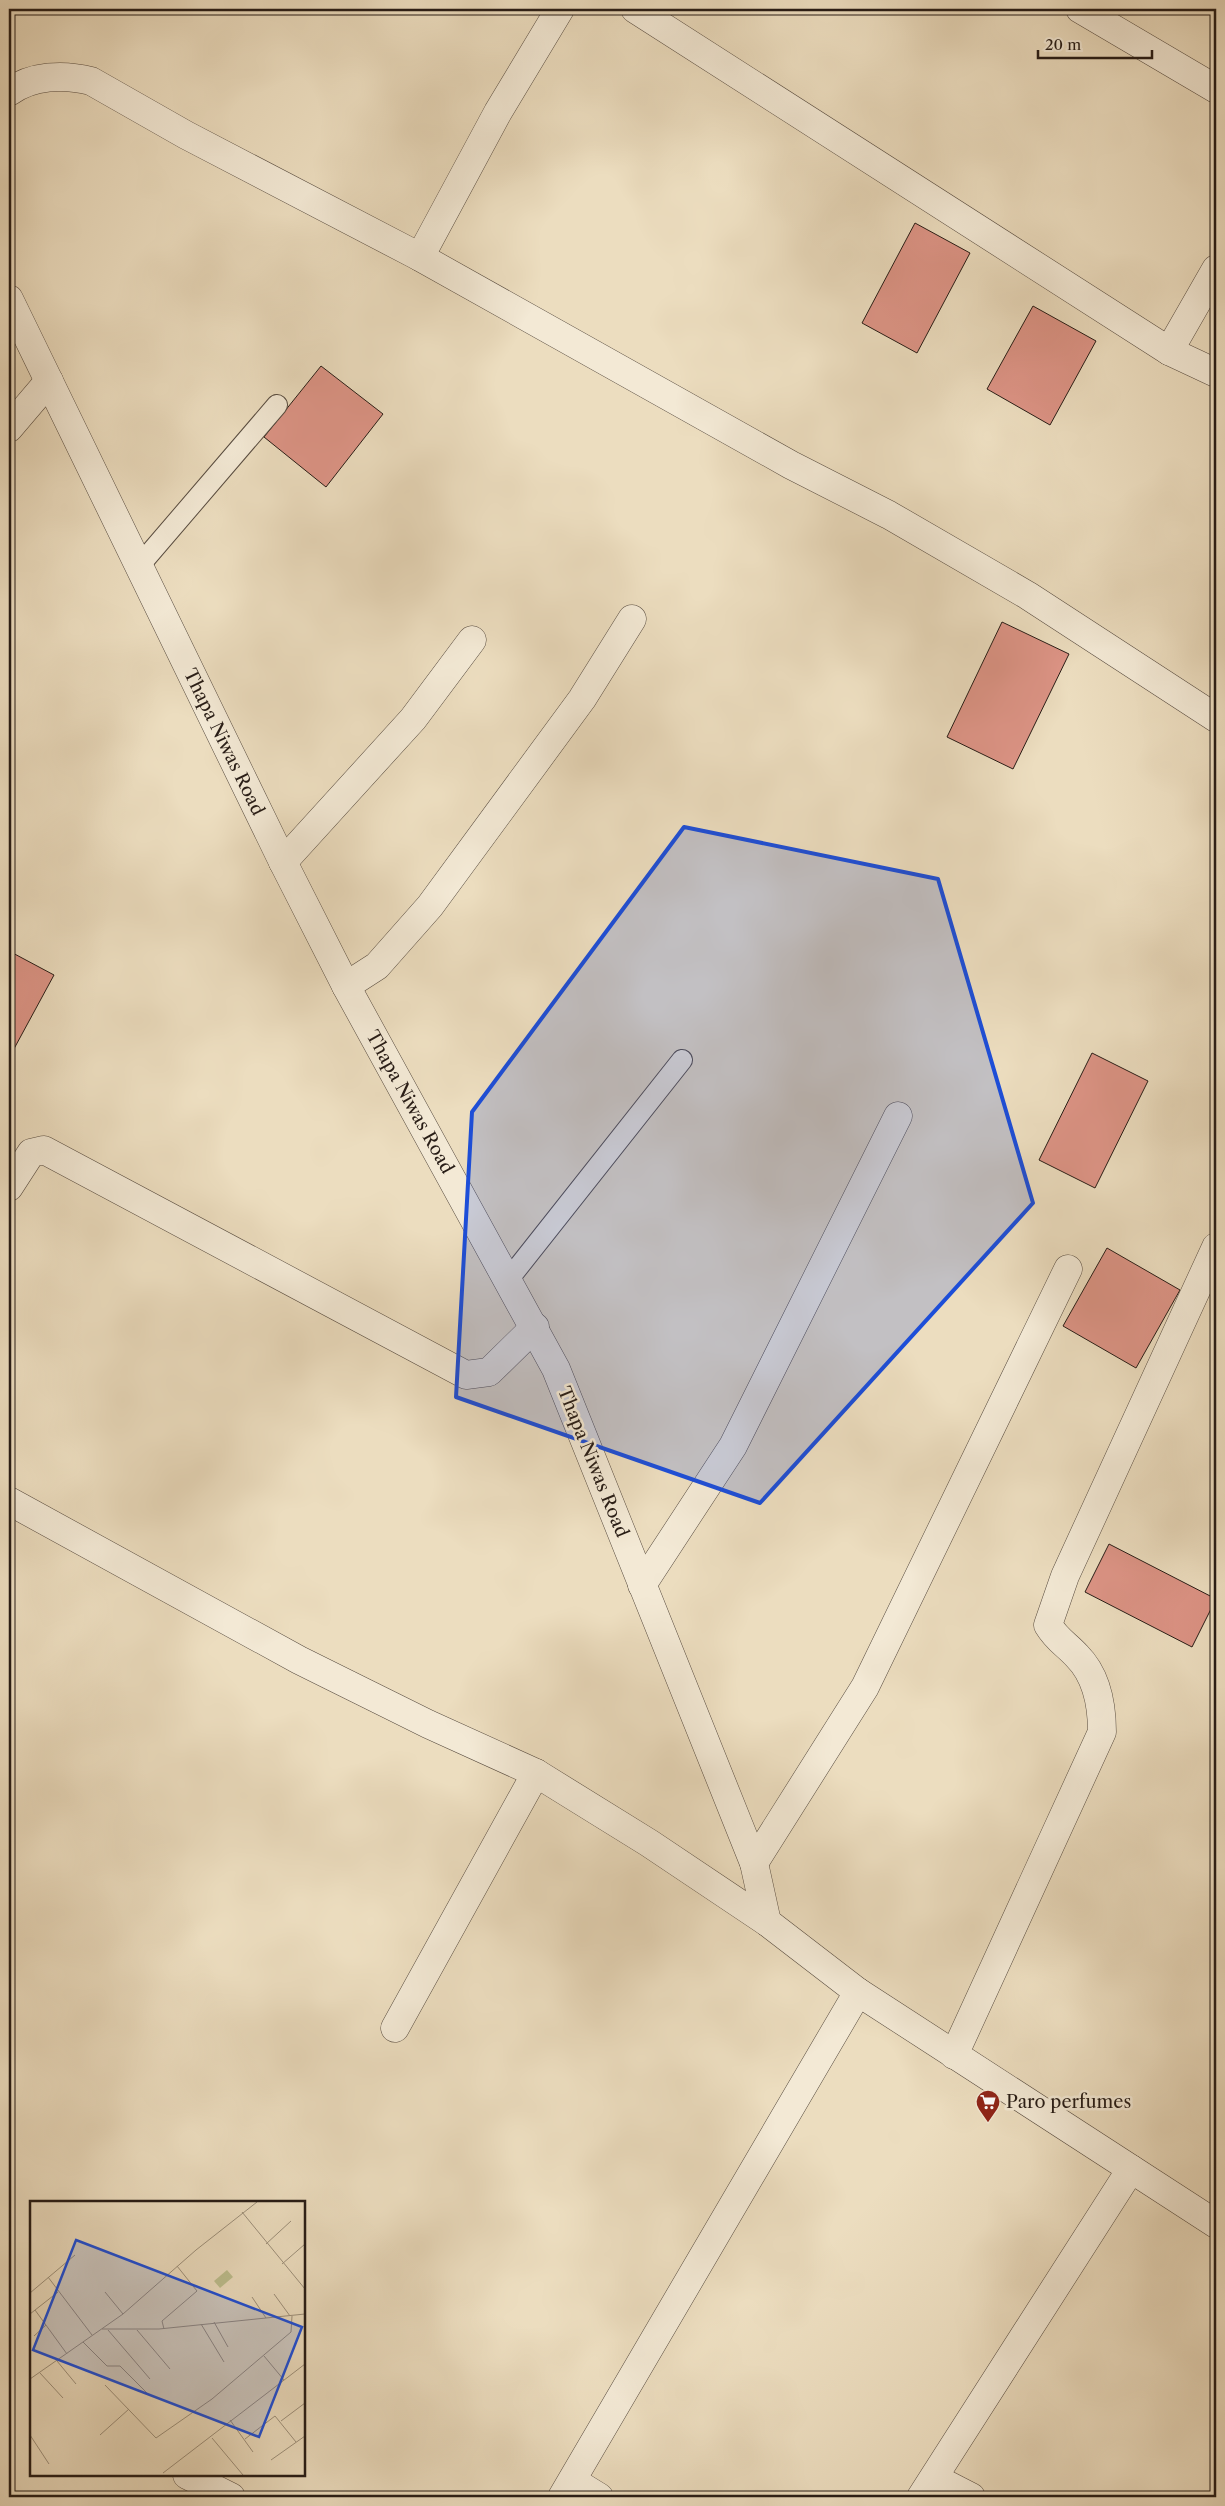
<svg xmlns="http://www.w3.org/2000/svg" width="1225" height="2506" font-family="'Libre Caslon Text',serif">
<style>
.building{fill:#dd9486;stroke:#271c16}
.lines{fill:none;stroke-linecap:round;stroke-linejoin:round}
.lane-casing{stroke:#584c40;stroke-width:22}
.street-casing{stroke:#584c40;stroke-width:29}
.lane{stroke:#f3e9d5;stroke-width:20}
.street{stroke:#f3e9d5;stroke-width:28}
.marked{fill:#1d4ed8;fill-opacity:0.2;stroke:#1d4ed8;stroke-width:4;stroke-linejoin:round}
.labels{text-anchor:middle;stroke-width:5;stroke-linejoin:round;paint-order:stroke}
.street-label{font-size:18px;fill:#271c16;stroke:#f3e9d5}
.poi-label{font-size:18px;fill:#271c16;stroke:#f3e9d5;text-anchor:start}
.inset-road{fill:none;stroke:#9d907b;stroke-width:1}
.view{fill:#1d4ed8;fill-opacity:0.15;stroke:#1d4ed8;stroke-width:2.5}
.inset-edge{fill:none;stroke:#271c16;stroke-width:2.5}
</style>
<rect width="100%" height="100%" fill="#ecddbf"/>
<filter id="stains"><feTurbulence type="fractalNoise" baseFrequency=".004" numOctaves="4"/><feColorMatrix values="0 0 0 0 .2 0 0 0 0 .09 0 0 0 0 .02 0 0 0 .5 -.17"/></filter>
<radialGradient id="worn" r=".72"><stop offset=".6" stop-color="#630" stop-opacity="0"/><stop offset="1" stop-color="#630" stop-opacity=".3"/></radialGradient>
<g class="building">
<polygon points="915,223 970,253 917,353 862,323"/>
<polygon points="1033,306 1096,341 1050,425 987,389"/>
<polygon points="321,366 383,414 326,487 264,437"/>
<polygon points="1002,622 1069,654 1013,769 947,737"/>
<polygon points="9,951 54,975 9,1058"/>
<polygon points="1092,1053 1148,1081 1095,1188 1039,1160"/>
<polygon points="1107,1248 1180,1290 1136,1368 1063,1326"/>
<polygon points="1109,1544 1216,1599 1192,1647 1085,1592"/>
</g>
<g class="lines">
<defs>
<g id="lane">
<polyline points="139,566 277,405"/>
<polyline points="508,1280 682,1060"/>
</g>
<g id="street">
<polyline points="635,9 1169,351 1216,373"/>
<polyline points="1080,9 1216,89"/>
<path d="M 9,92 C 32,75 64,74 91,81 L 186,135 L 420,257 L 791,465 L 889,515 L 1027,595 L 1216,718"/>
<polyline points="420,257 498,112 560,9"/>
<polyline points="9,299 283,862 346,986 556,1369 754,1863 767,1922"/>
<polyline points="1169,351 1216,269"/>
<polyline points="9,428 49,381"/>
<polyline points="283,862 413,719 472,640"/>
<polyline points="346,986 377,966 430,906 582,699 632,619"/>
<polyline points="9,1187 31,1153 44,1150 466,1375 489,1372 535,1327"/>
<polyline points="9,1501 299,1660 428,1724 536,1773 649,1843 767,1922 858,1992 1216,2224"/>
<polyline points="642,1585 733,1446 898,1116"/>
<polyline points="754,1863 865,1687 1068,1269"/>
<polyline points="395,2028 536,1773"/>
<path d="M 954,2055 L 1102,1732 C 1102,1705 1097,1676 1077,1656 C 1066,1644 1057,1640 1048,1625 L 1065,1576 L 1216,1247"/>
<polyline points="187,2475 231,2497"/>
<polyline points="934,2478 971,2497"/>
<polyline points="573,2481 599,2497"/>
<polyline points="562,2497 858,1992"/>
<polyline points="921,2497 1131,2169"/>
</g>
</defs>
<use href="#lane" class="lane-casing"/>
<use href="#street" class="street-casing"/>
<use href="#lane" class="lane"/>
<use href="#street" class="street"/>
</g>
<path class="marked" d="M 684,827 L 938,879 L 1033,1203 L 760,1503 L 456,1397 L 472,1112 Z"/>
<defs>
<symbol id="supermarket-pin" viewBox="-11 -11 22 30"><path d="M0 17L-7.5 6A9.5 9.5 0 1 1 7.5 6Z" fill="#8f2418" stroke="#f3e9d5"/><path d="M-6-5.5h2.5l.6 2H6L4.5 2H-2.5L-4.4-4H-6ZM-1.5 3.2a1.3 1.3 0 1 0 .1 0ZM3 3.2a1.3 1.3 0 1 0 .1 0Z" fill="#fff"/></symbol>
</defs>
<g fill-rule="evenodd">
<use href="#supermarket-pin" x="974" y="2088" width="28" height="38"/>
</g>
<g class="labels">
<g class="street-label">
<text transform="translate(224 742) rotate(64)" y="6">Thapa Niwas Road</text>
<text transform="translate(410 1102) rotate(61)" y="6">Thapa Niwas Road</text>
<text transform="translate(593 1462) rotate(68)" y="6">Thapa Niwas Road</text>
</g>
<g class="poi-label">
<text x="1006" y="2108">Paro perfumes</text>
</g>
</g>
<g transform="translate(30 2201)">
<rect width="275" height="275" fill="#ecddbf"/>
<path d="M 197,69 L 203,76 L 190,87 L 184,80 Z" fill="#bdbf8f"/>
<path class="inset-road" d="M 212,11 L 275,88M 236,43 L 261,20M 252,63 L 275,43M 18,76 L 62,134M 75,91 L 93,113M 0,92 L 45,54M 244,93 L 260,115M 222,96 L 236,117M 5,109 L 37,153M 0,113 L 28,91M 184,121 L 198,146M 171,123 L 194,161M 72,128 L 129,128 L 275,113M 134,128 L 132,120 L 167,90 L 147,65M 78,129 L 120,178M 107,129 L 140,168M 4,135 L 16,124M 53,141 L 77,165 L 90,165 L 119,194M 234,155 L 254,179M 27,160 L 46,183M 10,172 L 33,197M 0,178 L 93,113 L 166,49 L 227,1M 75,184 L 126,237 L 182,198 L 261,131 L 262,115M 200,219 L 223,251M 251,220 L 275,202M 0,234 L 19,263M 70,234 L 99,208M 182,237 L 213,274M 215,238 L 245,215 L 266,241M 241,259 L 275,235M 133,272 L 275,163"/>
<path class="view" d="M 46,39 L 272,126 L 229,236 L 3,149 Z"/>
<rect width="275" height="275" class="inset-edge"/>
</g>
<rect width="1225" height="2506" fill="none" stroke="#ecddbf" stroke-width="30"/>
<rect x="10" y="10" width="1205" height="2486" fill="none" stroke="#271c16" stroke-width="2.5"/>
<rect x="15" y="15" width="1195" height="2476" fill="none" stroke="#271c16"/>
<path d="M1038 50v8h114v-8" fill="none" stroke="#271c16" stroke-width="2.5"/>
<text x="1045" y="50" font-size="15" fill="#271c16" stroke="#f3e9d5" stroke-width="4" paint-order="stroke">20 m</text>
<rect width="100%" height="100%" filter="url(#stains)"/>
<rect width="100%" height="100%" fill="url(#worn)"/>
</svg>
